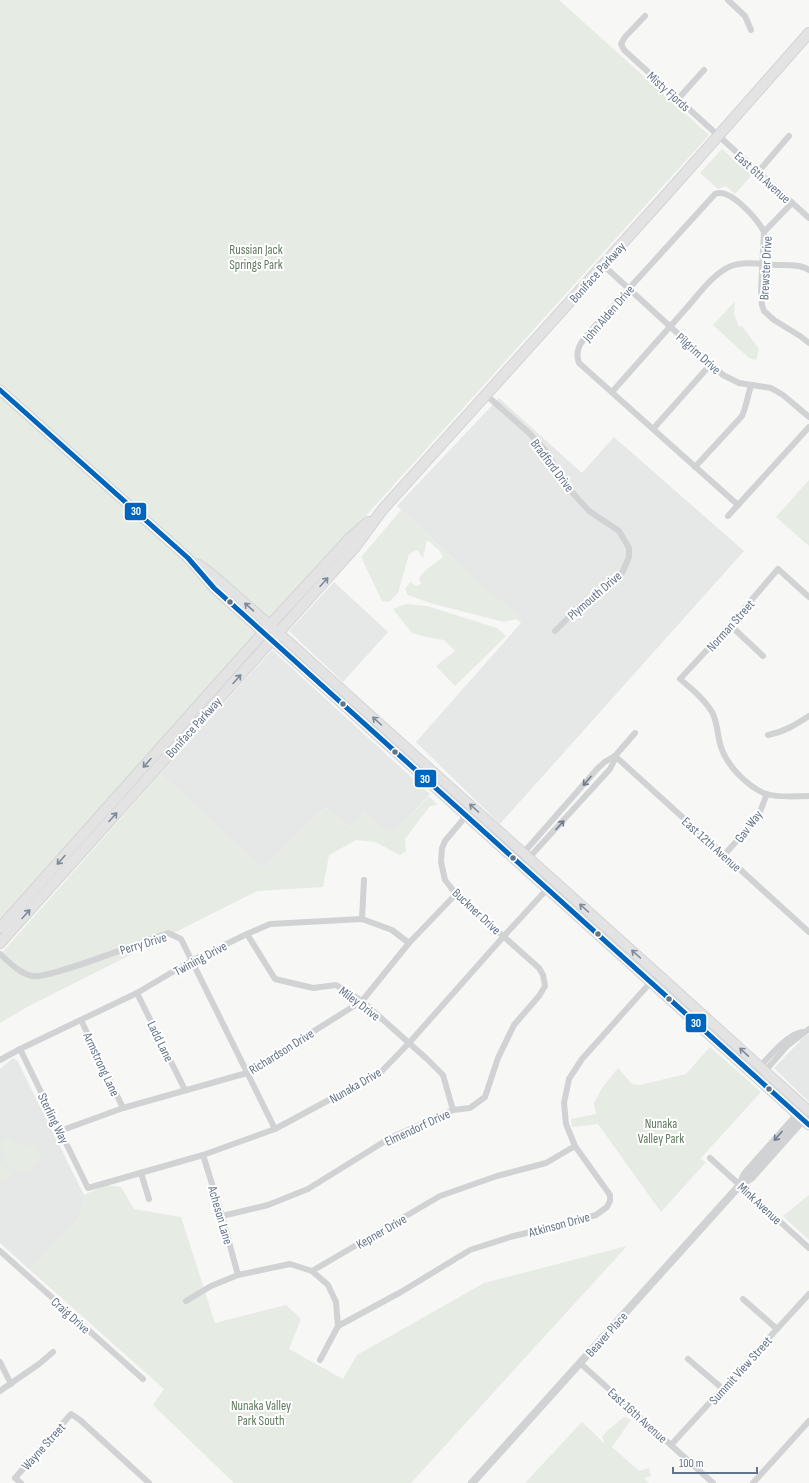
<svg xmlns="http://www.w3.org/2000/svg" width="809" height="1483" font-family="'Sofia Sans Condensed',sans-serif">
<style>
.built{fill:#e6e7e7}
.green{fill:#e6ebe4}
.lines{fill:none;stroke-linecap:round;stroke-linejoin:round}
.secondary-casing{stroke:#d3d5d7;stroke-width:11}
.primary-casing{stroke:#d3d4d5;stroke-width:12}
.minor{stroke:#d1d2d3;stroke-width:6}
.tertiary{stroke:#d1d2d3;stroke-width:8}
.secondary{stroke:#e3e3e4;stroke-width:9}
.primary{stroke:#e3e3e4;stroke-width:10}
.bus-1-casing{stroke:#fff;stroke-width:8}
.bus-1{stroke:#0065bd;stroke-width:5}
.oneway{stroke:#7d8a9b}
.oneway2{stroke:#6f7d90}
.bus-dot{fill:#647489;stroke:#fff;stroke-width:1.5}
.labels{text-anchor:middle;stroke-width:4;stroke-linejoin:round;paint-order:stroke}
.street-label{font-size:13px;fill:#647489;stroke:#fff}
.park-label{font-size:13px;fill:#627a60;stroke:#fff}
.line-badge{stroke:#fff;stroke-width:1.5}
.badge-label{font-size:11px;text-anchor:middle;font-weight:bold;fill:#fff}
</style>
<rect width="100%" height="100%" fill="#f7f7f6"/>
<g class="built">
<polygon points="499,398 582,473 614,437 744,551 500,824 416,742 521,623 397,506"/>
<polygon points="334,582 388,632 343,682 289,631"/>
<polygon points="272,650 430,794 396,831 385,831 364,812 350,828 326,807 264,869 160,774"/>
<polygon points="809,1034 809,1102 774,1068 804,1037"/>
<polygon points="13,1058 17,1060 84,1195 80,1216 32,1268 29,1269 0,1243 0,1069"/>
</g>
<g class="green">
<polygon points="0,0 559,0 709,135 0,922"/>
<polygon points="722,149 752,175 735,194 726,186 718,189 700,173"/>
<polygon points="735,301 734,314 739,327 742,326 759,349 756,360 749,358 713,325"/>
<polygon points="809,480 809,546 776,517"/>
<polygon points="401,510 455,561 521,618 504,622 430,603 408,595 405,589 410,582 416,586 421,584 419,578 426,570 443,557 439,550 427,540 423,558 417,550 409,554 398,593 389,602 382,601 361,557"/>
<polygon points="406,604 427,606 497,628 506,636 455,686 436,666 455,651 444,640 426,637 412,633 393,609"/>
<polygon points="160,774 264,869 326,807 350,828 364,812 385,831 396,831 429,796 438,805 430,806 405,839 406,851 400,855 375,842 356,840 329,855 323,887 257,891 29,1006 0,1023 0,955"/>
<polygon points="710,1047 761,1092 700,1159 706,1162 661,1212 598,1124 572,1127 571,1119 596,1114 594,1103 602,1088 618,1068 632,1084 640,1085 686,1074"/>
<path d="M 6,1135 C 15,1145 22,1148 35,1143 C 43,1155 41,1162 30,1170 C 27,1172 24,1173 21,1173 C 18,1172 15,1170 12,1168 C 1,1161 6,1153 0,1147 L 0,1141 Z"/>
<polygon points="0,1161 13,1173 4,1183 0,1179"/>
<polygon points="106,1185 121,1187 134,1209 181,1217 215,1323 286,1305 301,1319 289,1349 343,1379 357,1355 484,1283 627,1246 411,1483 234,1483 153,1405 164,1389 29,1269 32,1268 80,1216 84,1195"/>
<polygon points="809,1195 809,1240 783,1216"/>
<polygon points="624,1417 631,1420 612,1447 639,1471 649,1468 651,1476 644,1478 649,1483 525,1483 582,1422 605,1444 602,1437 606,1432"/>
</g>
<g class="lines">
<defs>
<g id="secondary">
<polyline points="0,390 188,558 214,588 809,1125"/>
<polyline points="198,564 213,575 270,625 658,974 809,1111"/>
</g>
<g id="primary">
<polyline points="0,928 270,625 350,538 368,522"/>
<polyline points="0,943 355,547 383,509 665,196 809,33"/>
</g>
</defs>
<use href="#secondary" class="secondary-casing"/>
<use href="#primary" class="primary-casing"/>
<g class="minor">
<polyline points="728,0 745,16 751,30"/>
<polyline points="645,16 625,37 621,44 624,50 809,218"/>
<polyline points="678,99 704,70"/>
<polyline points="758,172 789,136"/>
<polyline points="792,203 764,232 761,291 762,305 764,311 774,320 800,336 809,343"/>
<polyline points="603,265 723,375 739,383 771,388 783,395 809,417"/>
<path d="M 612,392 C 636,365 659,339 683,312 C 697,297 712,274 731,266 C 745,261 762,264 776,265 C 786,265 801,264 809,270"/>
<polyline points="485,394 528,432 548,453 562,481 589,511 619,531 629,548 629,557 622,573 581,605 555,631"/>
<polyline points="653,429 710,365"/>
<polyline points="695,467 742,416 745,408 751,385"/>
<path d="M 738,505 L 579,363 C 573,348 585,338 594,327 L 715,194 C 730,187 758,220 764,232"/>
<polyline points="728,516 809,427"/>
<path d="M 809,597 L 778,569 L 730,625 L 680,679 C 692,689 704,699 712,712 C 718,723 717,735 721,747 C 727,766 748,787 766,794 C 779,798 796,796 809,796"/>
<polyline points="730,625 763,656"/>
<path d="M 768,735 C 784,732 795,725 809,716"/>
<polyline points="615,756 809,932"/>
<polyline points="494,835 521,859 527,860 610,769 614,761 615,756"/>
<polyline points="724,855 742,835 759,814 767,794"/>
<polyline points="523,857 526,850 598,768 606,761 615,756 635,733"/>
<polyline points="362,919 364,880"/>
<polyline points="247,934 275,979 313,988 336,985 362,1001 427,1059 443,1075 453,1110"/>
<path d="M 0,954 C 10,963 19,973 32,976 C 47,980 147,940 168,933 L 181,939 L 275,1129"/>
<polyline points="137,993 185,1090"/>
<polyline points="81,1020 123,1108"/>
<polyline points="20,1049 88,1188 203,1155 275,1129 381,1072 409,1043 504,936 549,887"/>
<polyline points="0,1060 20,1049 137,993 191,961 247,934 270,924 362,919 392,930 409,943"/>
<path d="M 753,1074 C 765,1062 785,1035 802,1032"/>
<polyline points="758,1079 787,1046 809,1029"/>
<polyline points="60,1131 123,1108 247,1073 362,1001 409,943 456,894"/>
<polyline points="203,1155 222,1216 238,1275"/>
<polyline points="710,1158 809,1248"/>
<polyline points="141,1173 149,1199"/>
<polyline points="222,1216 268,1205 308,1189 390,1138 453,1110 470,1108 485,1097 498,1058 514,1025 539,996 545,986 543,975 539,968 456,894 445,880 441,862 442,848 445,841 466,816 468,817"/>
<polyline points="0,1251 143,1379"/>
<polyline points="312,1271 440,1196 497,1176 546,1163 575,1146"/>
<polyline points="743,1299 777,1329"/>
<polyline points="186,1301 211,1286 238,1275 290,1264 312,1271 328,1285 336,1302 338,1326"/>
<polyline points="688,1359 723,1389"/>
<polyline points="320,1360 338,1326 401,1292 470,1250 510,1237 547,1228 596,1215 607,1207 610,1201 610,1195 575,1146 566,1124 564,1103 569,1079 582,1059 658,974"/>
<polyline points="0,1362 11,1384"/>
<polyline points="580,1363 713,1483"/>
<polyline points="0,1391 39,1364 53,1352"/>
<polyline points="671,1445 809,1294"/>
<polyline points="21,1483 15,1478 71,1414 80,1420 149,1483"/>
<polyline points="753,1483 809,1421"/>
</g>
<g class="tertiary">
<polyline points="740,1185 751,1178 809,1113"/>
<polyline points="472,1483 740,1185 745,1174 801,1111"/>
</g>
<use href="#secondary" class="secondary"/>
<use href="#primary" class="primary"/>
<defs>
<polyline id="bus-1" points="0,390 188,558 214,588 809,1125"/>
</defs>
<use href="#bus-1" class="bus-1-casing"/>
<use href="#bus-1" class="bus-1"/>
</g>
<defs><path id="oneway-shaft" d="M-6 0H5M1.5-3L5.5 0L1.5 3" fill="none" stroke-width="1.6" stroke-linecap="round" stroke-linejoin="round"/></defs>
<g class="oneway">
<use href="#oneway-shaft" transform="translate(324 582) rotate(-48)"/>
<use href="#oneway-shaft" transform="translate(249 607) rotate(-139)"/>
<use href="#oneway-shaft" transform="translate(237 679) rotate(-48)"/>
<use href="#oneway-shaft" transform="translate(377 721) rotate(-138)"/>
<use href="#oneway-shaft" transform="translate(147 763) rotate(132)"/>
<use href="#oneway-shaft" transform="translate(474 808) rotate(-138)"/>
<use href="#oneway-shaft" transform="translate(113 817) rotate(-48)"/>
<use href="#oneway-shaft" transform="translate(61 860) rotate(132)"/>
<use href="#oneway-shaft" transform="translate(584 908) rotate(-138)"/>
<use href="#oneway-shaft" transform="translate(26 914) rotate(-48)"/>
<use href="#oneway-shaft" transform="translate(636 954) rotate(-138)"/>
<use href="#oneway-shaft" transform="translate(744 1052) rotate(-137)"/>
</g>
<g class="oneway2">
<use href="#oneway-shaft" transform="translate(587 781) rotate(131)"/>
<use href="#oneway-shaft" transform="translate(560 825) rotate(-48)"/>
<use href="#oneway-shaft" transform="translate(778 1136) rotate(131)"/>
</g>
<g class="bus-dot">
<circle cx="230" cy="602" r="3.5"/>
<circle cx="343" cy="704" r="3.5"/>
<circle cx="395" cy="752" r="3.5"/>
<circle cx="513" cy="858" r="3.5"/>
<circle cx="598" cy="934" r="3.5"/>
<circle cx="669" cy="999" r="3.5"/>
<circle cx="769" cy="1089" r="3.5"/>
</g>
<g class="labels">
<g class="street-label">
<text transform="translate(669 91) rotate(42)" y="5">Misty Fjords</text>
<text transform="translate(763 177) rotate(42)" y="5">East 6th Avenue</text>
<text transform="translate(765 268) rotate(-87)" y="5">Brewster Drive</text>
<text transform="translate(597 272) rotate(-48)" y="5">Boniface Parkway</text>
<text transform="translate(608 313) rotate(-49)" y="5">John Alden Drive</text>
<text transform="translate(699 353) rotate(42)" y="5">Pilgrim Drive</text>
<text transform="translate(553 465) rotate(53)" y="5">Bradford Drive</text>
<text transform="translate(594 595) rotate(-41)" y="5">Plymouth Drive</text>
<text transform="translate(730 625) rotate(-48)" y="5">Norman Street</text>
<text transform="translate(193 727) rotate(-48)" y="5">Boniface Parkway</text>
<text transform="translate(748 826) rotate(-53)" y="5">Gav Way</text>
<text transform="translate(712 844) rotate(42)" y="5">East 12th Avenue</text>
<text transform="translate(477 911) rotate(43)" y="5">Buckner Drive</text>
<text transform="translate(143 943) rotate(-17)" y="5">Perry Drive</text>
<text transform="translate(200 958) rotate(-28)" y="5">Twining Drive</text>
<text transform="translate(360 1003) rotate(37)" y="5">Miley Drive</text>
<text transform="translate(161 1041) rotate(64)" y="5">Ladd Lane</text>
<text transform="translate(281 1051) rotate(-32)" y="5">Richardson Drive</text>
<text transform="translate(102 1064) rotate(65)" y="5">Armstrong Lane</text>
<text transform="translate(355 1085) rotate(-30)" y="5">Nunaka Drive</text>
<text transform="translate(54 1118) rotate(64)" y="5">Sterling Way</text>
<text transform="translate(417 1127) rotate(-25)" y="5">Elmendorf Drive</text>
<text transform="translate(760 1203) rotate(43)" y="5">Mink Avenue</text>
<text transform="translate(221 1215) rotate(74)" y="5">Acheson Lane</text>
<text transform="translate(559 1224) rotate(-15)" y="5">Atkinson Drive</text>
<text transform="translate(381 1231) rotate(-30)" y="5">Kepner Drive</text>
<text transform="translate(71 1315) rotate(42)" y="5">Craig Drive</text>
<text transform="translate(606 1334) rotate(-48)" y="5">Beaver Place</text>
<text transform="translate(740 1370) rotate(-48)" y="5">Summit View Street</text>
<text transform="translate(638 1415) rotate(42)" y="5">East 16th Avenue</text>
<text transform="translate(43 1446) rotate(-48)" y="5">Wayne Street</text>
</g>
<g class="park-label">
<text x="256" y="254">Russian Jack<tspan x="256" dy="15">Springs Park</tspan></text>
<text x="661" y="1128">Nunaka<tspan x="661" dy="15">Valley Park</tspan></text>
<text x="261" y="1410">Nunaka Valley<tspan x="261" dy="15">Park South</tspan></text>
</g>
</g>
<g class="line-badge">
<rect x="124" y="502" width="23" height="19" rx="4" fill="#0065bd"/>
<rect x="414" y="769" width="23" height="19" rx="4" fill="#0065bd"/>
<rect x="685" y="1013" width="22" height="20" rx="4" fill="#0065bd"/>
</g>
<g class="badge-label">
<text x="136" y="515">30</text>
<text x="425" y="783">30</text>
<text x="696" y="1027">30</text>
</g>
<path d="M673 1467v6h84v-6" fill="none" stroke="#647489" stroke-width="2"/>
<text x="679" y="1467" font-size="12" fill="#647489" stroke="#ffffff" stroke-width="3" paint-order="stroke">100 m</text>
</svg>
